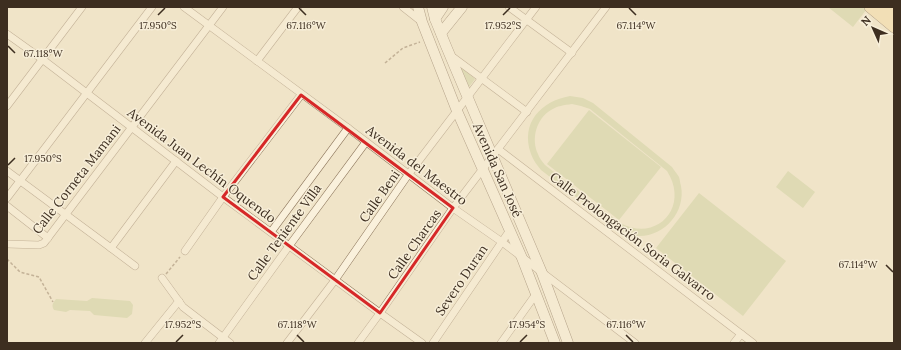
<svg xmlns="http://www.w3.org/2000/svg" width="901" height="350" font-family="Lora,serif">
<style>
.green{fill:#c9cf9b;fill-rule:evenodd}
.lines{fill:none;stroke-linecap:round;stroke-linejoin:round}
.street-casing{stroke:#8d765c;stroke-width:8}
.secondary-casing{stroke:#6f573f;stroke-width:11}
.primary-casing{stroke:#5b4430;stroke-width:12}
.path{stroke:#8d765c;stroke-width:1.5;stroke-dasharray:3 2;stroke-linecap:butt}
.street{stroke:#faf1dc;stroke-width:7}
.secondary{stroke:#faf1dc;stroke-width:10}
.primary{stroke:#f3d9a0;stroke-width:11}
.marked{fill:none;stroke:#d62828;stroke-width:3;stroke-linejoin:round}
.ticks{fill:none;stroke:#3d2e20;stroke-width:1.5}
.labels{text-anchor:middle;stroke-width:3;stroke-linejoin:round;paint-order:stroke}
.street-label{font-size:13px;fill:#3d2e20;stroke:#f7eed8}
.ticks-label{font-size:10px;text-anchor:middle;fill:#3d2e20;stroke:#f7eed8;stroke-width:3;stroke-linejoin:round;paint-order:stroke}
</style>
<rect width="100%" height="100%" fill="#f0e4c8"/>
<g class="green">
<polygon points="828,7 862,7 866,10 853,27"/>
<polygon points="460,66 475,79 469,87"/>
<path d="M 570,96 L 583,98 L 593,103 L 672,167 C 674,170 677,174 679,177 C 680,180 680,183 681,186 C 686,212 664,237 638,236 C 630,236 622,231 615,227 L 541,170 C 537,165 533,160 531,154 C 520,123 541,101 570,96 ZM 572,104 L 581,106 L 590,109 L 667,171 C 690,207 657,243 620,223 L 545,165 C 542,161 539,158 538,154 C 531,139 536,119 551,110 C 557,106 564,105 572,104 Z"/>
<polygon points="589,110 661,167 619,220 547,164"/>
<polygon points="788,171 815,192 803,208 776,187"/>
<polygon points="699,193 786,261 743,316 656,248"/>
<path d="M 92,298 L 130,301 L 133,305 L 132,314 L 127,318 L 94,315 L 90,311 L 70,310 L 66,312 L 54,310 C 51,305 53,303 56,299 L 87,301 Z"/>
</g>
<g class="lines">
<defs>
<g id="street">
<polyline points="184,7 348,128 453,208 502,242 635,343"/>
<polyline points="403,7 422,22"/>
<polyline points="509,7 572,53"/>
<polyline points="7,34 42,59 223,197 380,313 422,343"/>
<polyline points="450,55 527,112"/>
<polyline points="257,61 298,7"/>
<polyline points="7,106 82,7"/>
<polyline points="498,149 753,343"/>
<polyline points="7,171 111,248 176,161"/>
<polyline points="7,198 152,7"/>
<polyline points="7,206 48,238"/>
<polyline points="271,232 348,128"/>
<polyline points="7,244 39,245 44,243 223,7"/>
<polyline points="111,248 135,266"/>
<polyline points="185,251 223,197 301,95"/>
<polyline points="162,278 183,307 230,343"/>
<polyline points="145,343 179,301"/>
<polyline points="219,343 289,246 366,142"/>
<polyline points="287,343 335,280 408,175 536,7"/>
<polyline points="358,343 380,313 453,208 606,7"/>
<polyline points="433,343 510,230"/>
<polyline points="501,343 536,294"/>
<polyline points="734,343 741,334"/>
</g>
<g id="secondary">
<polyline points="418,7 422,22 457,111 522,258 555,343"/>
<polyline points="432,7 435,19 446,46 542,273 568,343"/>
<polyline points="435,19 443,7"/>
<polyline points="441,33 462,7"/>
</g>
<g id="primary">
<polyline points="870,7 894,27"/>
<polyline points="885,7 894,14"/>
</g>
</defs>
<use href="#street" class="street-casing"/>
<use href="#secondary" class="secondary-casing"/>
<use href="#primary" class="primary-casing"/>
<g class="path">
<polyline points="385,63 403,48 420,42"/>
<polyline points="7,259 20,272 39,277 53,302"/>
<polyline points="166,274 180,257"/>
</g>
<use href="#street" class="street"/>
<use href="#secondary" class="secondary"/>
<use href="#primary" class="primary"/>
</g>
<path d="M0 0H901V350H0ZM 301,95 L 453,208 L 380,313 L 223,197 Z" fill="#f0e4c8" fill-opacity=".55" fill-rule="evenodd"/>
<path class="marked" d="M 301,95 L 453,208 L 380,313 L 223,197 Z"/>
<path class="ticks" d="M 299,8 L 306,15M 629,8 L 636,15M 158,15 L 165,8M 503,15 L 510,8M 8,46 L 15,53M 8,165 L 15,158M 886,265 L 893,272M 297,335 L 304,342M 626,335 L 633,342M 176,342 L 183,335M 520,342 L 527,335"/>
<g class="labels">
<g class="street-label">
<text transform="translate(202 165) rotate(37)" y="5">Avenida Juan Lechín Oquendo</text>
<text transform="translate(417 165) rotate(37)" y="5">Avenida del Maestro</text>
<text transform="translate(498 170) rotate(66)" y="5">Avenida San José</text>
<text transform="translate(76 179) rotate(-52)" y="5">Calle Corneta Mamani</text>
<text transform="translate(379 196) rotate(-55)" y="5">Calle Beni</text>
<text transform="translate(284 232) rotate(-54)" y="5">Calle Teniente Villa</text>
<text transform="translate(633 236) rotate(37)" y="5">Calle Prolongación Soria Galvarro</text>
<text transform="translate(414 244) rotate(-55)" y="5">Calle Charcas</text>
<text transform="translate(461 280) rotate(-56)" y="5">Severo Duran</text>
</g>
</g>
<g class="ticks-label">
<text x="158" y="29">17.950°S</text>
<text x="306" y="29">67.116°W</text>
<text x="636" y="29">67.114°W</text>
<text x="503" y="29">17.952°S</text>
<text x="43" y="57">67.118°W</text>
<text x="43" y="162">17.950°S</text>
<text x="858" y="268">67.114°W</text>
<text x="183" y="328">17.952°S</text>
<text x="297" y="328">67.118°W</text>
<text x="527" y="328">17.954°S</text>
<text x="626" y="328">67.116°W</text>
</g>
<rect width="901" height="350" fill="none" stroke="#3d2e20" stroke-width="16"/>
<g transform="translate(873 28) rotate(315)" stroke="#f7eed8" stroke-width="3" paint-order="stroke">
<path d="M0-3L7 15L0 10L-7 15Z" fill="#3d2e20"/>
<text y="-6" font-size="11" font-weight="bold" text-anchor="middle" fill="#3d2e20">N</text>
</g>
</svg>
